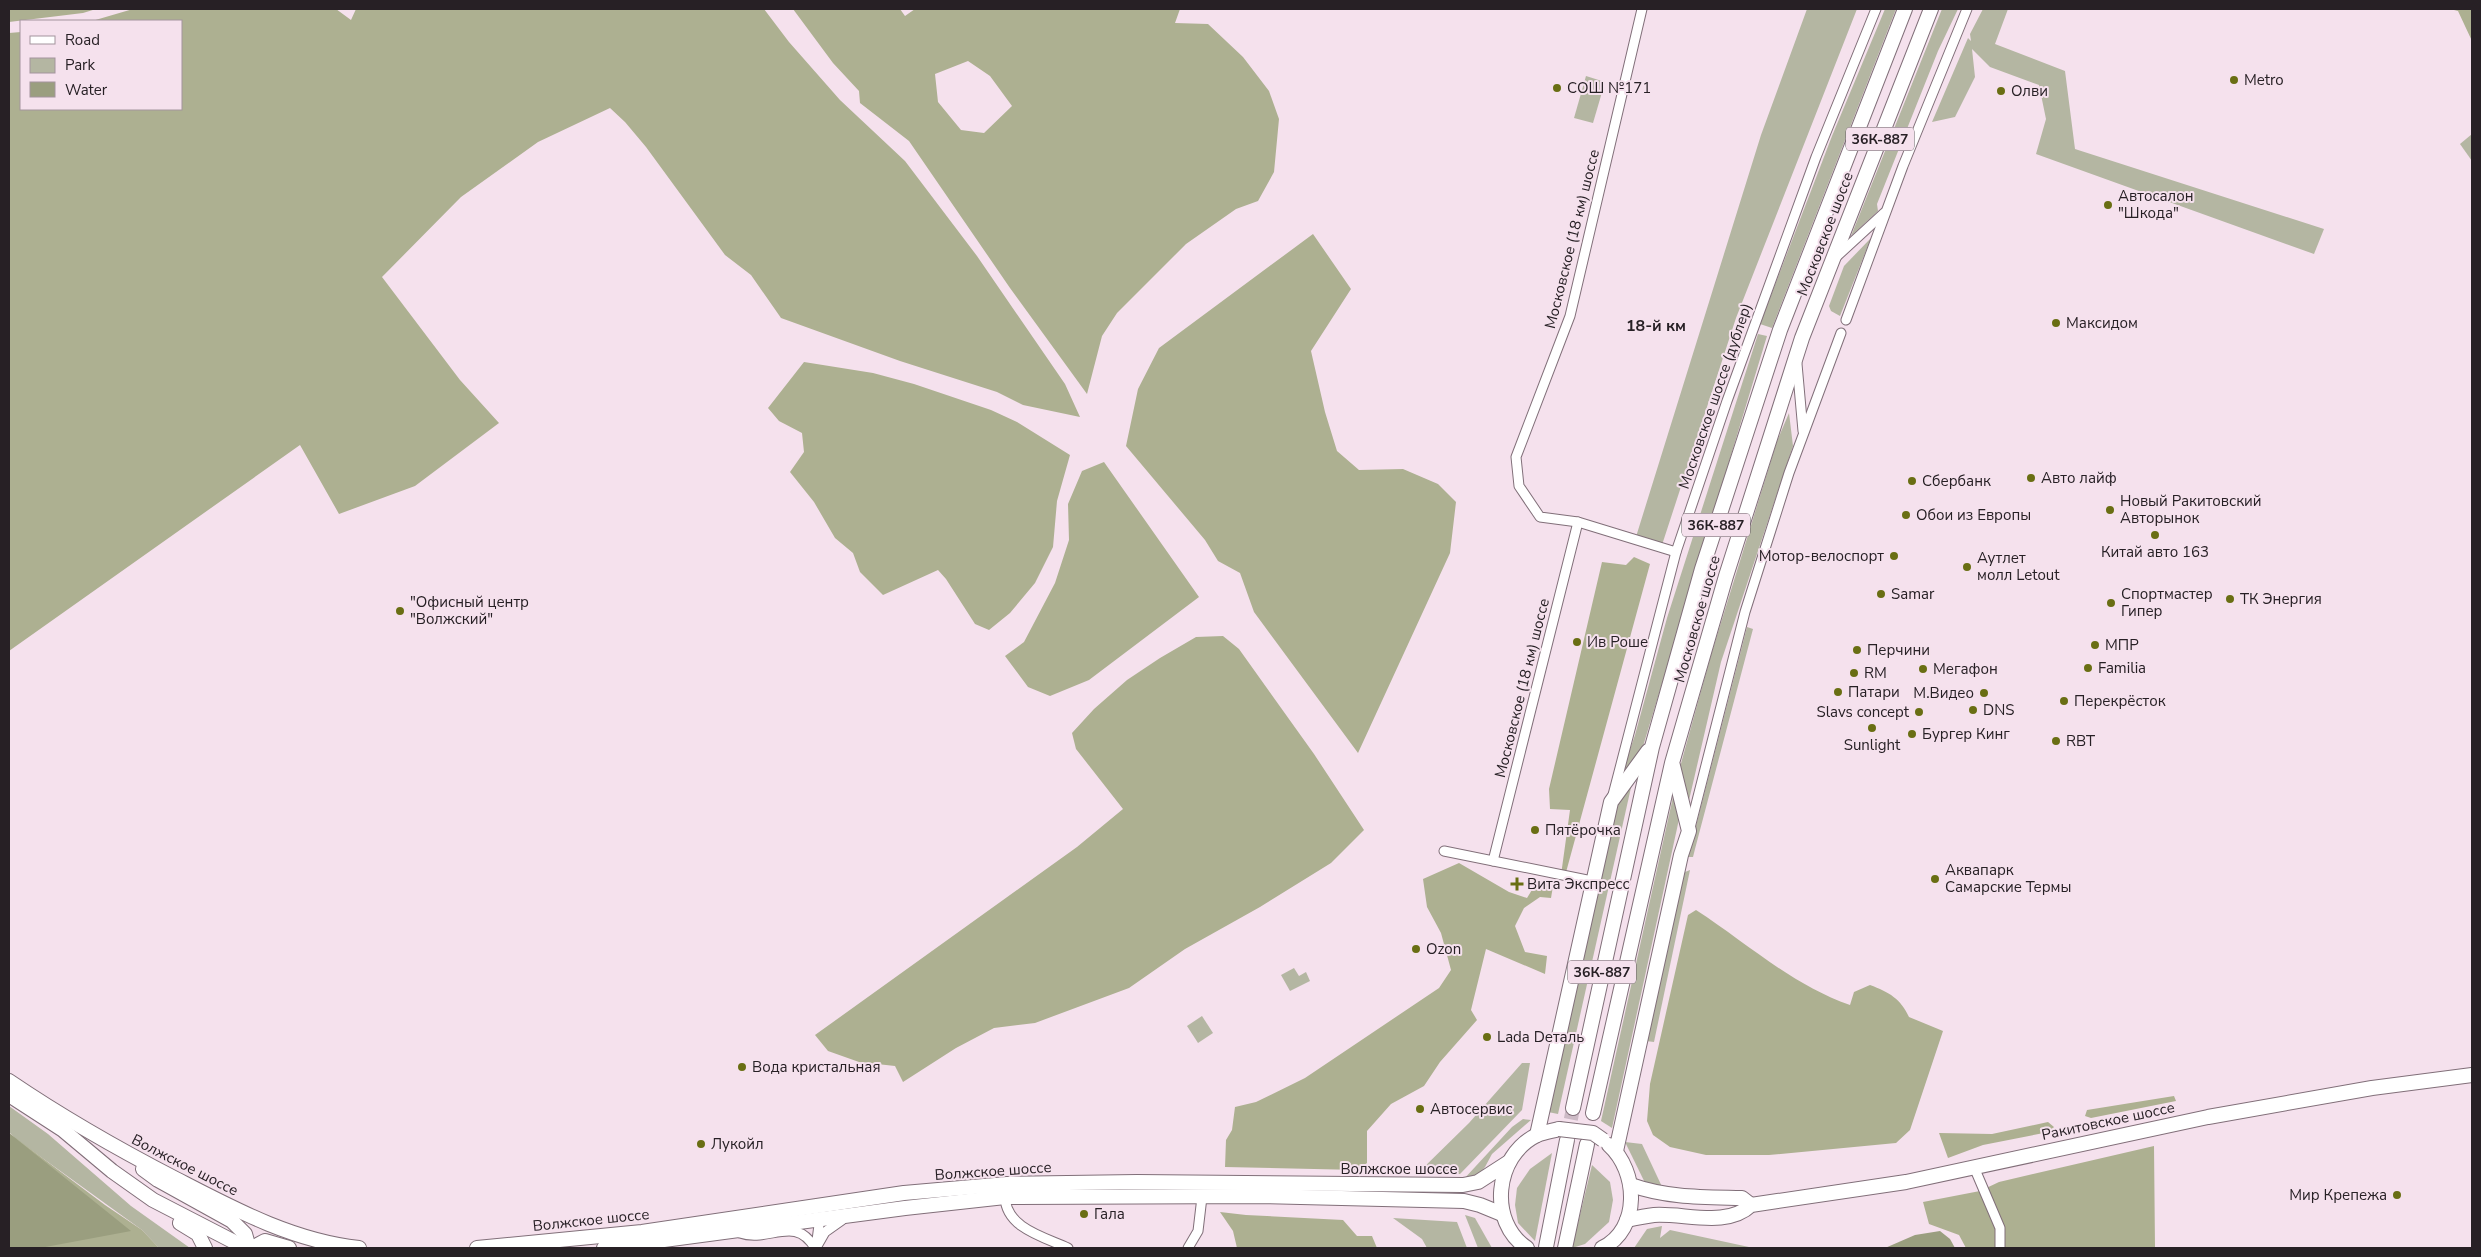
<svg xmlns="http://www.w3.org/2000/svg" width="2481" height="1257" font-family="'Nunito Sans',sans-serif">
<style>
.green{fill:#b4b6a2}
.forest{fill:#adb091;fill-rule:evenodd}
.water{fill:#9a9e7f}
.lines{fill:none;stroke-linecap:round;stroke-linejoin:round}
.primary-tunnel{stroke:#ccbac5;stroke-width:14;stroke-dasharray:14 7;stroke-linecap:butt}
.minor-casing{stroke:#816f79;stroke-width:11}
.primary-casing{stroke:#816f79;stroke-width:16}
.minor{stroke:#fff;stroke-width:9}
.primary{stroke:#fff;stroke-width:14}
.primary-bridge-casing{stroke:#816f79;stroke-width:16;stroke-linecap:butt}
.primary-bridge{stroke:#fff;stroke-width:14}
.poi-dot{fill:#696e13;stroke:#f5e1ed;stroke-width:2}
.labels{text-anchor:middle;stroke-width:4;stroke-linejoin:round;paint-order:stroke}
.shield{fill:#f5e1ed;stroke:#655a61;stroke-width:1}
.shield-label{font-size:14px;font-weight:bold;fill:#272025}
.poi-label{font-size:15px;fill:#272025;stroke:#f5e1ed;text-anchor:start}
.street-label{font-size:15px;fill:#272025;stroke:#f5e1ed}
.neighbourhood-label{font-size:16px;font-weight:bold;fill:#272025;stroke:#f5e1ed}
</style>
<rect width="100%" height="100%" fill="#f5e1ed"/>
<g class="green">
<polygon points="1807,9 1857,9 1736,318 1661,548 1635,540 1761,135"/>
<polygon points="1885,9 1896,9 1772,328 1760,324 1832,136"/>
<polygon points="1942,9 1958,9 1938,51 1877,204 1878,211 1851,236"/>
<polygon points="1983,9 2008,9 1995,44 2065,71 2075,149 2324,229 2314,254 2036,154 2046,119 2039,85 1990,67 1972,49 1975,77 1955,117 1932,122 1968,38 1971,41 1970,34"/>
<polygon points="1586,76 1605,82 1593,123 1574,118"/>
<polygon points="2472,134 2472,161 2460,144"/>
<polygon points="1871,238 1840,316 1831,311 1829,306 1844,266"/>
<polygon points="1758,334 1767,336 1641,753 1617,788 1635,735 1667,618"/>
<polygon points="1789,413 1793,446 1721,662 1687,809 1680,767 1711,655 1777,441"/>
<polygon points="1747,627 1753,629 1695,849 1693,857 1688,857"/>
<polygon points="1632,783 1558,1114 1548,1112 1617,805"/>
<polygon points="1675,788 1681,810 1612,1128 1601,1121"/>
<polygon points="1690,870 1654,1042 1646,1041 1685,872"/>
<polygon points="1294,968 1299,976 1306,972 1310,981 1290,991 1281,975"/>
<polygon points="1202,1016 1213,1033 1198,1043 1187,1026"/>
<polygon points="1522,1063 1530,1063 1522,1110 1460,1174 1417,1174 1469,1123"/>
<polygon points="9,1106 48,1134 131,1206 190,1248 159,1248 142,1230 16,1139 9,1132"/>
<polygon points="1523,1119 1531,1120 1492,1154 1485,1167 1471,1184 1463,1180 1512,1127"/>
<polygon points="1625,1142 1642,1144 1664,1191 1649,1191"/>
<polygon points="1552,1153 1535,1241 1518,1223 1515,1205 1517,1188 1530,1169"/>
<polygon points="1592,1165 1610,1182 1613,1200 1609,1222 1585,1244 1572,1248"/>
<polygon points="1465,1215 1475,1218 1492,1248 1478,1248"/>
<polygon points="1393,1218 1457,1222 1467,1248 1427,1248 1422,1239"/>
<polygon points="1662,1226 1660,1238 1670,1230 1749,1247 1634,1248 1647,1229"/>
</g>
<g class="forest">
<polygon points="9,9 96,9 83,13 9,22"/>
<polygon points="133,9 336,9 351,20 356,9 764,9 789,42 840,100 905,161 977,256 1065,384 1080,417 1023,405 997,392 900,361 781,318 751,275 725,255 646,147 625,122 610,108 538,142 461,197 382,277 460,380 499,423 415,486 339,514 300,445 9,651 9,33 21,32 21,109 181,109 181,21 92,21"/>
<path d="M 793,9 L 900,9 L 905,16 L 915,9 L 1180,9 L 1175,23 L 1208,24 L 1243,57 L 1269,91 L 1279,119 L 1274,172 L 1258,201 L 1236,209 L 1186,244 L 1117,313 L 1102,336 L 1087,394 L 1010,288 L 909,141 L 860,103 L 859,91 L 833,63 ZM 968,61 L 990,76 L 1012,106 L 984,133 L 961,130 L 938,102 L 935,74 Z"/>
<polygon points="2450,9 2472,9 2472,41 2458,11"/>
<polygon points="1313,234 1351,289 1311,351 1325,412 1337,451 1359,470 1403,469 1438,484 1456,502 1450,553 1358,753 1254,612 1240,573 1218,561 1205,540 1126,446 1138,389 1159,348"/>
<polygon points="804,362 873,373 914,384 991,410 1017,422 1070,455 1057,501 1053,547 1035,583 1010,613 989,630 975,624 946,579 938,570 883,595 860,572 853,553 835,538 814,502 790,472 804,452 802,433 779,421 768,408"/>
<polygon points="1104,462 1199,597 1089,680 1050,696 1028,687 1005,656 1024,642 1055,583 1069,540 1068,504 1082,471"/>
<polygon points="1634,557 1650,564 1565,876 1561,875 1570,810 1550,809 1549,789 1602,562 1626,565"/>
<polygon points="1223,636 1239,649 1314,754 1364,830 1331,863 1260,907 1185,949 1129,988 1035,1023 994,1028 956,1048 903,1082 895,1066 859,1062 828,1051 815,1035 1077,847 1123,809 1076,749 1072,733 1094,709 1127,680 1160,658 1196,637"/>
<polygon points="1459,863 1509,892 1527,898 1538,880 1553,886 1551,898 1540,897 1524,908 1515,926 1525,952 1547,956 1545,974 1486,949 1471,1010 1477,1020 1440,1062 1424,1086 1391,1104 1367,1131 1367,1163 1358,1170 1225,1167 1226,1140 1232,1130 1235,1107 1256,1102 1305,1078 1439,988 1451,970 1441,933 1427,907 1423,879"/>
<path d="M 1696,910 C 1747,943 1792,985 1850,1005 L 1854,992 L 1870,985 C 1889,992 1901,999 1909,1017 L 1943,1031 L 1910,1130 L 1896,1143 L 1769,1155 L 1706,1155 L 1670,1147 L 1653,1135 L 1647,1121 L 1650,1084 L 1688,915 Z"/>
<polygon points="2174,1096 2176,1101 2091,1118 2085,1116 2087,1110"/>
<polygon points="2048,1122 2054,1127 2049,1132 1983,1145 1948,1158 1939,1133 1992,1134"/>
<polygon points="9,1133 105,1205 142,1230 159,1248 9,1248"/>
<polygon points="2154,1146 2155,1248 1966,1248 1959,1235 1929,1224 1923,1202 1980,1191 1999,1182"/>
<polygon points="1220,1212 1246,1215 1343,1220 1357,1236 1372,1236 1377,1248 1237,1248 1233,1231"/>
</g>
<g class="water">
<polygon points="9,1133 131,1231 40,1248 9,1248"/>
<polygon points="1940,1231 1950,1239 1955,1248 1885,1248 1915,1235"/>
</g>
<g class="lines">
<polyline class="primary-tunnel" points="1567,1140 1573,1108"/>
<defs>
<g id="minor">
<polyline points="1642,9 1570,316 1516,457 1519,486 1540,517 1578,522 1676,552"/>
<polyline points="1835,258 1884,213"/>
<polyline points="1846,320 1903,166 1967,9"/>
<polyline points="1797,364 1803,431"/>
<polyline points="1613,795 1676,552 1727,401 1816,157 1876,9"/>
<polyline points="1690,828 1745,612 1789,473 1841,333"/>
<polyline points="1444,851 1592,881"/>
<polyline points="1493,861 1578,522"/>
<polyline points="1974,1167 2000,1228 2000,1248"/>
<path d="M 1005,1197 C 1006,1228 1044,1237 1068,1248"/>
<path d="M 740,1233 C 769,1243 795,1214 815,1248"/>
<polyline points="817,1246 825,1232 842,1220"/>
<polyline points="816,1248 820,1217"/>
<polyline points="1188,1248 1198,1231 1202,1197"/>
</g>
<g id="primary">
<path d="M 9,1081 C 62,1117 118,1149 176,1179 C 234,1209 293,1241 359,1248"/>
<polyline points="9,1095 63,1130 112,1171 153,1200 246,1248"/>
<polyline points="1573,1108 1652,747 1702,569 1780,330 1905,9"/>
<polyline points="1593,1113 1672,763 1726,576 1802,338 1931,9"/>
<polyline points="1537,1135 1611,802 1648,751"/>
<polyline points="1616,1151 1681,855 1689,831 1673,766"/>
<polyline points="143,1169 158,1180 232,1221 245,1234 249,1248"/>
<path d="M 1631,1185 C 1668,1198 1704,1197 1742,1198 L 1751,1205"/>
<path d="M 1627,1220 C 1636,1218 1645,1216 1654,1215 C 1685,1213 1727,1228 1751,1205 L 1906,1182 L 2208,1117 L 2372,1088 L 2472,1075"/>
<polyline points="180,1223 198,1234 205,1248"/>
<polyline points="1546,1247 1567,1140"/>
<polyline points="252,1248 265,1241 289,1248"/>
<polyline points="477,1248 642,1232 904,1193 1007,1184 1137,1182 1463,1185 1478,1182 1509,1162"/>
<polyline points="604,1248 905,1208 1005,1197 1261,1196 1464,1201 1480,1205 1502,1214"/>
<path d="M 1527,1248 C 1488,1222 1494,1156 1537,1135 C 1544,1132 1552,1131 1559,1129"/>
<polyline points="1565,1248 1587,1144"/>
<path d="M 1602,1248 C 1641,1229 1638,1171 1609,1145"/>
</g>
</defs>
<use href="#minor" class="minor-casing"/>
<use href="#primary" class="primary-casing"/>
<use href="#minor" class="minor"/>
<use href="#primary" class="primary"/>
<defs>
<polyline id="primary-bridge" points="1559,1129 1593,1133 1603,1140"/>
</defs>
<use href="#primary-bridge" class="primary-bridge-casing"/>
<use href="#primary-bridge" class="primary-bridge"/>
</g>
<g class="poi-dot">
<circle cx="2234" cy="80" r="5"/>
<circle cx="1557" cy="88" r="5"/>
<circle cx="2001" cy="91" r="5"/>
<circle cx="2108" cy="205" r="5"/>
<circle cx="2056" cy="323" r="5"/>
<circle cx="2031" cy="478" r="5"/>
<circle cx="1912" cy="481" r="5"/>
<circle cx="2110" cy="510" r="5"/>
<circle cx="1906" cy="515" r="5"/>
<circle cx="2155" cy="535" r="5"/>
<circle cx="1894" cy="556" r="5"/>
<circle cx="1967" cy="567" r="5"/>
<circle cx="1881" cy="594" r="5"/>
<circle cx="2230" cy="599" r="5"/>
<circle cx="2111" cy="603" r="5"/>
<circle cx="400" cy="611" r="5"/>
<circle cx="1577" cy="642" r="5"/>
<circle cx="2095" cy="645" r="5"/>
<circle cx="1857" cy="650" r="5"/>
<circle cx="2088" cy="668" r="5"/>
<circle cx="1923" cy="669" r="5"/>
<circle cx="1854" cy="673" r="5"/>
<circle cx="1838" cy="692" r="5"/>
<circle cx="1984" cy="693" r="5"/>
<circle cx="2064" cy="701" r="5"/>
<circle cx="1973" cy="710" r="5"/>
<circle cx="1919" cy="712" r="5"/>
<circle cx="1872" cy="728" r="5"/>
<circle cx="1912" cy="734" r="5"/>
<circle cx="2056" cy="741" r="5"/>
<circle cx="1535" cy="830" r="5"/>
<circle cx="1935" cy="879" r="5"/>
<path d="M1514.5 876.5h5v5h5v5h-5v5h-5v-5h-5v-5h5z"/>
<circle cx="1416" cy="949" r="5"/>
<circle cx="1487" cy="1037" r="5"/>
<circle cx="742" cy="1067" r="5"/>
<circle cx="1420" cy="1109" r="5"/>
<circle cx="701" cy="1144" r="5"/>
<circle cx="2397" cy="1195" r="5"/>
<circle cx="1084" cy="1214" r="5"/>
</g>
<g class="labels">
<g class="shield">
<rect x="1846" y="127.5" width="68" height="23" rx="4"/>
<rect x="1682" y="513.5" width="68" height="23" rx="4"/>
<rect x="1568" y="960.5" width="68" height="23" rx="4"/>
</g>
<g class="shield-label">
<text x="1880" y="144">36К-887</text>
<text x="1716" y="530">36К-887</text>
<text x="1602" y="977">36К-887</text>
</g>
<g class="poi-label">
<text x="2244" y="85">Metro</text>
<text x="1567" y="93">СОШ №171</text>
<text x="2011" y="96">Олви</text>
<text x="2118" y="201">Автосалон<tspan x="2118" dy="17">"Шкода"</tspan></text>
<text x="2066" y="328">Максидом</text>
<text x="2041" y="483">Авто лайф</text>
<text x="1922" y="486">Сбербанк</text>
<text x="2120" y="506">Новый Ракитовский<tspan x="2120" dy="17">Авторынок</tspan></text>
<text x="1916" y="520">Обои из Европы</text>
<text x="2155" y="557" text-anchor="middle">Китай авто 163</text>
<text x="1884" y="561" text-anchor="end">Мотор-велоспорт</text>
<text x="1977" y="563">Аутлет<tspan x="1977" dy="17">молл Letout</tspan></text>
<text x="1891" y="599">Samar</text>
<text x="2121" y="599">Спортмастер<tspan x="2121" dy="17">Гипер</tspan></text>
<text x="2240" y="604">ТК Энергия</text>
<text x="410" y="607">"Офисный центр<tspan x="410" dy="17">"Волжский"</tspan></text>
<text x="1587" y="647">Ив Роше</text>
<text x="2105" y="650">МПР</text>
<text x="1867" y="655">Перчини</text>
<text x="2098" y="673">Familia</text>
<text x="1933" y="674">Мегафон</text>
<text x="1864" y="678">RM</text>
<text x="1848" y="697">Патари</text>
<text x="1974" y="698" text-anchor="end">М.Видео</text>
<text x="2074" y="706">Перекрёсток</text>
<text x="1983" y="715">DNS</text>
<text x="1909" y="717" text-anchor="end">Slavs concept</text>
<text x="1922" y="739">Бургер Кинг</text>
<text x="2066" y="746">RBT</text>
<text x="1872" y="750" text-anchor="middle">Sunlight</text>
<text x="1545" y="835">Пятёрочка</text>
<text x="1945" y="875">Аквапарк<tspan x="1945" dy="17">Самарские Термы</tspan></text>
<text x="1527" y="889">Вита Экспресс</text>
<text x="1426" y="954">Ozon</text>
<text x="1497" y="1042">Lada Dеталь</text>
<text x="752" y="1072">Вода кристальная</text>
<text x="1430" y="1114">Автосервис</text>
<text x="711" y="1149">Лукойл</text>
<text x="2387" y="1200" text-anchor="end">Мир Крепежа</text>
<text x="1094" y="1219">Гала</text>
</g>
<g class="street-label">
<text transform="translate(1825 234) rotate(-69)" y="5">Московское шоссе</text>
<text transform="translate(1572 239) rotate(-76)" y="5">Московское (18 км) шоссе</text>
<text transform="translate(1715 396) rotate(-71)" y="5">Московское шоссе (дублер)</text>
<text transform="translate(1697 619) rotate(-74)" y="5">Московское шоссе</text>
<text transform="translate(1522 688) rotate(-76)" y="5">Московское (18 км) шоссе</text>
<text transform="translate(2108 1121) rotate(-12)" y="5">Ракитовское шоссе</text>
<text transform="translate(185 1165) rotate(27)" y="5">Волжское шоссе</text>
<text x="1399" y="1174">Волжское шоссе</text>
<text transform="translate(993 1171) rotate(-4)" y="5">Волжское шоссе</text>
<text transform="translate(591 1220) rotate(-6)" y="5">Волжское шоссе</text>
</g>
<g class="neighbourhood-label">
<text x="1656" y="331">18-й км</text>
</g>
</g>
<rect width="2481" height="1257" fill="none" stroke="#272025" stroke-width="20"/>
<rect x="20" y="20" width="162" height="90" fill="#f5e1ed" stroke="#a3949d"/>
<rect x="30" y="36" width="25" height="8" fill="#ffffff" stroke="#a3949d"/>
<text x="65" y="45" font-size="15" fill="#272025">Road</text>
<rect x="30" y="58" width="25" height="15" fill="#b4b6a2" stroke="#a3949d"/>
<text x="65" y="70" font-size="15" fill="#272025">Park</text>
<rect x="30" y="82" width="25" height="15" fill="#9a9e7f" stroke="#a3949d"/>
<text x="65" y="95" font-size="15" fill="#272025">Water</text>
</svg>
